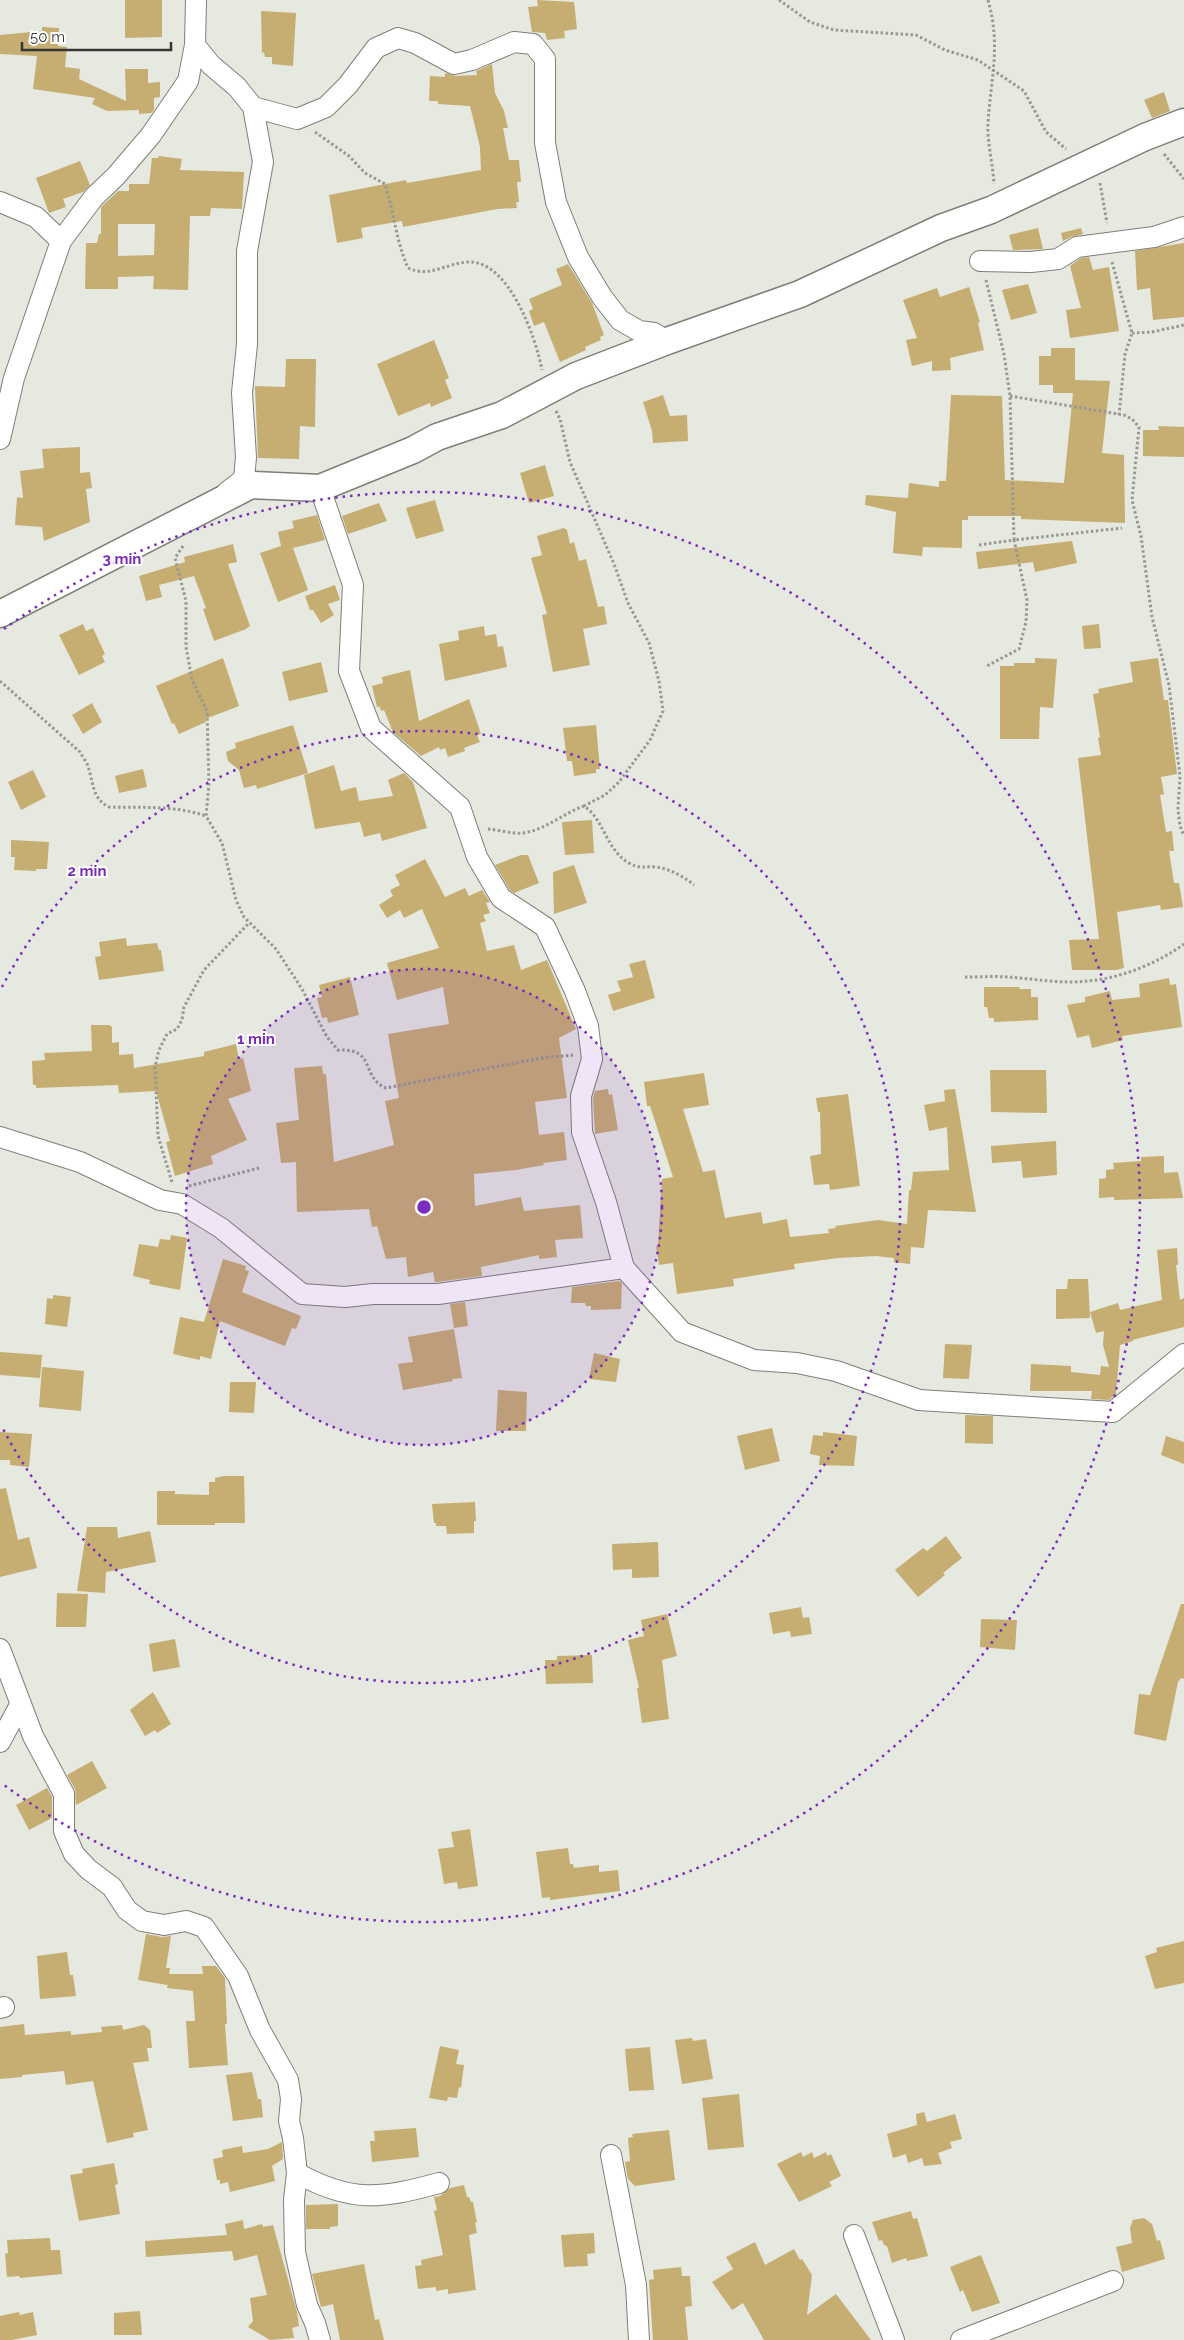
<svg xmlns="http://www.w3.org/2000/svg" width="1184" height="2340" font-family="Raleway,sans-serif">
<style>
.building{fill:#c6ad71;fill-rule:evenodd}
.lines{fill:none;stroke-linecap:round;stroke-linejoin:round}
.minor-casing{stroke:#7e8078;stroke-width:22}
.major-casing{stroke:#7e8078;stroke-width:29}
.path{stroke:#969892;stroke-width:3;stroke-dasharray:2.5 2.5;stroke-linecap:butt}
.minor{stroke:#fff;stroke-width:20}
.major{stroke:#fff;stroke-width:26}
.ring{fill:none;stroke:#7b2cbf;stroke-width:2.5;stroke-dasharray:2.5 5}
.centre{fill:#7b2cbf;stroke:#fff;stroke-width:2.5}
.ring-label{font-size:15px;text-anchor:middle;font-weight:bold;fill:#7b2cbf;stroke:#fff;stroke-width:4;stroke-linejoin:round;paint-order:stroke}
</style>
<rect width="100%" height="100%" fill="#e6e9e0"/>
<g class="building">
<polygon points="125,0 162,0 162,37 125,38"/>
<polygon points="537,0 574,2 577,29 564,31 565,38 547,40 545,33 532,32 528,7 538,6"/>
<polygon points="261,11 296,13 293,66 272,64 272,57 265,57 264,52 262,53"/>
<polygon points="42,27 59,28 58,46 67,47 65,67 80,69 79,79 126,101 125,69 148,69 148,83 160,82 160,97 154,98 154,110 151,113 139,114 139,110 107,111 92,104 95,98 33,89 37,56 0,54 0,35 42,31"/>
<polygon points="492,64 495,93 504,111 508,128 503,128 509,160 519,160 521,182 517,182 519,202 516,202 517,208 497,209 403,227 402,221 361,228 363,238 337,243 329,195 406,180 407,183 481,170 480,147 470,106 438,104 438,101 429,101 430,76 445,77 445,73 456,76 477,75 476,71"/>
<polygon points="1164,92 1170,111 1152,118 1144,100"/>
<path d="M 159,156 L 182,159 L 180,170 L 244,172 L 242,209 L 211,208 L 210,216 L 190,216 L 188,290 L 153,289 L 154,276 L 118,277 L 118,289 L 85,289 L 86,243 L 97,243 L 99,234 L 101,234 L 101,207 L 118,191 L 129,191 L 129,184 L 149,184 L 152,158 L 158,158 ZM 118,224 L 155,224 L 154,255 L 118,256 Z"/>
<polygon points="80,161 90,185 83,192 63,199 66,207 49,213 36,178"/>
<polygon points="1038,228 1043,249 1013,250 1009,235"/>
<polygon points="1081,228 1083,234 1071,237 1063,241 1061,233"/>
<polygon points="1184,243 1184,317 1153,320 1150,288 1137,290 1135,251"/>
<polygon points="1089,257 1093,270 1109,267 1119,331 1070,338 1066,310 1081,308 1070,266 1081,258"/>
<polygon points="568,264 592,303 604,335 600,337 601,340 585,347 586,350 560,362 544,322 534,326 529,311 533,309 529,299 562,285 556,269"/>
<polygon points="1028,284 1037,313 1011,320 1002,290"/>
<polygon points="969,287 980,322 978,323 984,350 950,358 951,370 932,371 932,361 912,366 906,340 917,338 903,300 937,288 940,297"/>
<polygon points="434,340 449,378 445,380 452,398 431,407 430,403 398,416 377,364"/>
<polygon points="1051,348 1075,348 1075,380 1110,381 1102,453 1124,455 1125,523 1021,519 1021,516 968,516 968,520 962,520 962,548 923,547 922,556 893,553 896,512 865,505 866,495 908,498 909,483 939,487 939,481 946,481 951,395 1002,396 1005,480 1064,483 1073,393 1053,393 1053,385 1039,385 1039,356 1051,356"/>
<polygon points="286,359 316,359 315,427 300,426 299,459 258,458 255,386 285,387"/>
<polygon points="663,395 670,416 687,415 688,441 653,443 652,431 643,402"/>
<polygon points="1158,426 1184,427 1184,457 1143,456 1143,430 1159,430"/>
<polygon points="80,447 80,473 90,472 92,488 86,489 90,522 44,541 42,527 15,525 17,497 23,498 20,471 44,468 42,449"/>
<polygon points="545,465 554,496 529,503 520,473"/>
<polygon points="435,500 444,531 416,539 406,508"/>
<polygon points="379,503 387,521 348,534 342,516"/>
<polygon points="317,515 325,540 293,548 308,590 278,602 260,553 281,546 278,532 294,528 292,521"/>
<polygon points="564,528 567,530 570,544 574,542 579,561 586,559 598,607 604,606 607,624 583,629 590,665 553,672 542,615 547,614 531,558 542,555 537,536"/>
<polygon points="1072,541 1077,563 1035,572 1033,562 978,569 976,552"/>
<polygon points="233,544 237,562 228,564 250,626 246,629 214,641 203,609 206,608 194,576 159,585 162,597 146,601 139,576 185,562 184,557"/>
<polygon points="335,585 340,600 328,604 334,615 321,623 313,610 310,610 305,596"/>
<polygon points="83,624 86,631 93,628 105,654 102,656 105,662 79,675 59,635"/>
<polygon points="1099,624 1101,648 1084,649 1082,626"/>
<polygon points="484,626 485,636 496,634 498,647 503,646 507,667 445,681 439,644 459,640 458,631"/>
<polygon points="223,658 239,706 205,719 206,722 179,734 174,723 172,724 156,686"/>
<polygon points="1035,658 1057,659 1053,708 1040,707 1039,739 1000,739 1000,666 1014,666 1014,663 1035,663"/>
<polygon points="1158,658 1164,700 1168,700 1177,774 1161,777 1164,794 1160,795 1166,832 1172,831 1174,851 1169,851 1174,883 1179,883 1183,907 1161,910 1160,905 1117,912 1124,968 1116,970 1072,970 1069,940 1099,939 1078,758 1101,755 1098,738 1100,737 1093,694 1099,693 1098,689 1133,682 1130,662"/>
<polygon points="321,662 328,692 289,701 282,672"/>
<polygon points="410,670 419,721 469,699 481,734 477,735 480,742 464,748 465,751 448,757 445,748 440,750 439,747 421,756 393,732 384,710 381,711 380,707 377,707 372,686 383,683 382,677"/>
<polygon points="92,703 102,722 83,734 72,715"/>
<polygon points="293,725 308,773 257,789 256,785 244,788 239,770 228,761 226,752 236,748 235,743"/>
<polygon points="596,725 600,769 596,769 596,773 574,776 572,761 567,761 563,728"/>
<polygon points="334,765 341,791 356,787 359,801 393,796 388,780 404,773 413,782 427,828 382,841 380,833 364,837 360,822 315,829 304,775"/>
<polygon points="143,769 147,787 119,793 115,776"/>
<polygon points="33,770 46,797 21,810 8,782"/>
<polygon points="592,820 594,853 565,855 562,822"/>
<polygon points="11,840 49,842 47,869 36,869 36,871 14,870 15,857 11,857"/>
<polygon points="521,855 528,855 539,883 514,893 510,890 495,865"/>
<polygon points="425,859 445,897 465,888 469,896 482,890 490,902 486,903 490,913 483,915 486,921 480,923 487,951 514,945 521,970 547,960 576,1029 559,1038 567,1098 535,1102 539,1135 564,1132 567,1160 543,1163 544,1165 516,1170 474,1174 475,1206 521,1197 524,1211 580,1205 583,1238 555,1240 557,1257 539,1259 539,1255 481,1267 482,1276 437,1282 435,1282 433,1272 408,1277 406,1257 386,1259 377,1226 372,1227 369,1209 297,1212 296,1162 281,1163 276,1123 299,1120 294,1068 322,1066 323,1074 326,1074 334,1162 394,1145 385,1101 399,1098 388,1034 449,1024 443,987 397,1000 387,963 439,948 422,909 404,918 400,910 387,918 379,905 393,896 390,890 400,885 395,875"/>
<polygon points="574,865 587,903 554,914 553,872"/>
<polygon points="126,938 127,946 157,943 159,950 161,950 164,971 99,980 95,957 101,956 99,942"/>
<polygon points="645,960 655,998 613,1011 608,995 621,991 617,981 633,977 629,964"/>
<polygon points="350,977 359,1015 328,1023 327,1017 322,1018 317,998 322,997 319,985"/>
<polygon points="1169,978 1170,985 1176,984 1182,1027 1122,1036 1123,1040 1092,1048 1089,1035 1077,1038 1067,1005 1085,1002 1085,997 1110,991 1112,1000 1140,997 1139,984"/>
<polygon points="984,987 1020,987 1019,989 1031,989 1031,997 1038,997 1038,1020 994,1022 994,1018 989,1018 987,1007 984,1007"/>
<polygon points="91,1025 109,1025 112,1027 112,1043 119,1042 119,1055 133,1054 134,1068 204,1056 204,1052 236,1044 239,1059 243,1058 251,1091 228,1099 247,1140 211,1156 213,1164 175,1176 166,1142 170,1141 156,1091 119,1093 118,1085 36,1088 36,1085 33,1085 32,1061 45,1060 44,1053 92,1051"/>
<polygon points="990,1070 1046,1070 1047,1113 991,1112"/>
<polygon points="704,1073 709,1105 683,1109 703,1172 715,1170 725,1218 761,1212 763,1224 787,1219 790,1237 829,1233 828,1229 836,1228 835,1226 878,1220 907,1224 909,1190 911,1190 913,1172 949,1170 947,1127 929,1131 924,1105 945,1101 944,1090 955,1089 976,1212 928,1210 924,1248 911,1247 910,1264 894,1262 894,1258 876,1256 838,1258 794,1264 795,1269 733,1279 734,1286 677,1294 673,1263 659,1265 656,1246 658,1246 662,1179 673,1177 650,1106 647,1106 644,1082"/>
<polygon points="608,1089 609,1095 612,1094 618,1130 595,1134 593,1098 595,1091"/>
<polygon points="848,1094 860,1186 830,1190 829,1184 814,1185 810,1156 821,1154 820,1112 818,1112 816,1098"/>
<polygon points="1056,1141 1057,1175 1023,1178 1021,1161 992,1163 991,1146"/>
<polygon points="1164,1156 1164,1173 1178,1172 1183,1198 1114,1200 1114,1197 1099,1198 1099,1179 1106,1178 1106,1170 1114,1169 1113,1163 1141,1161 1141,1157"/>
<polygon points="171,1235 187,1238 180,1290 149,1284 150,1280 133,1276 139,1244 158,1247 160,1239 170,1240"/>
<polygon points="1177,1248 1178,1265 1176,1265 1180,1300 1184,1298 1184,1327 1132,1340 1133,1341 1120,1345 1116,1394 1109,1400 1091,1399 1092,1391 1030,1391 1031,1364 1071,1366 1071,1372 1100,1375 1101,1366 1109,1367 1103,1345 1104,1331 1096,1333 1090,1312 1118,1303 1120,1310 1162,1300 1157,1250"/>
<polygon points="223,1259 246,1266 245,1270 249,1271 242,1292 301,1316 296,1329 292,1328 285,1346 220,1321 211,1359 200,1356 200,1360 173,1354 180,1317 204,1322"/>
<polygon points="1068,1279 1088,1279 1090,1318 1056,1319 1056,1289 1067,1289"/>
<polygon points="619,1281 622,1283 621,1309 591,1310 591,1306 586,1306 585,1303 571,1303 572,1287"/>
<polygon points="53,1295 71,1297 67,1327 45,1324 47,1298 53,1299"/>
<polygon points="465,1302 468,1326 454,1328 450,1304"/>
<polygon points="454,1329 462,1378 452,1379 453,1381 403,1390 398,1364 413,1362 408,1337"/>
<polygon points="945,1344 972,1345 969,1379 943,1378"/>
<polygon points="0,1352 42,1355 40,1378 0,1375"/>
<polygon points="594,1353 620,1359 616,1382 589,1379"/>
<polygon points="42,1367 84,1371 81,1411 39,1407"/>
<polygon points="230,1382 256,1382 254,1413 229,1412"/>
<polygon points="498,1390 527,1392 526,1431 496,1431"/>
<polygon points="965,1415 993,1416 993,1444 965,1443"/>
<polygon points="772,1428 780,1461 745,1470 737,1436"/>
<polygon points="0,1432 32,1434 29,1467 10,1465 10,1460 0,1460"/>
<polygon points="823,1432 857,1436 854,1466 819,1465 820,1456 810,1454 813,1435 823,1436"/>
<polygon points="1166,1436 1184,1442 1184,1464 1161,1455"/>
<polygon points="224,1476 244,1476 245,1523 215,1523 215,1525 157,1525 157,1491 175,1491 175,1494 209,1495 209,1482 215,1482 215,1478"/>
<polygon points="6,1488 18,1540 29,1537 37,1568 0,1577 0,1489"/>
<polygon points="475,1502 476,1521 474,1521 474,1533 447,1534 446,1526 436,1526 436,1523 434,1523 432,1504"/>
<polygon points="87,1527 117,1527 118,1538 150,1531 156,1562 106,1572 105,1593 77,1591"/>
<polygon points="946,1536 962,1558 943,1573 945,1575 918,1597 895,1570 923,1548 927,1551"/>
<polygon points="658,1542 659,1577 632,1578 632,1569 613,1570 612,1544"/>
<polygon points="57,1593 88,1594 86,1627 56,1627"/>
<polygon points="1181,1604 1184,1604 1184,1679 1181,1678 1178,1682 1166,1741 1134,1734 1139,1694 1150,1695"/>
<polygon points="801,1607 803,1618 809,1617 812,1634 791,1637 790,1631 773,1634 769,1613"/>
<polygon points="667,1614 677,1656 662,1660 669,1719 642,1723 637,1688 639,1688 628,1640 644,1636 641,1620"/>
<polygon points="981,1619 1017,1620 1015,1650 980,1647"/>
<polygon points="175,1639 180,1667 153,1672 149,1644"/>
<polygon points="592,1655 593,1683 546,1684 545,1660 557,1660 557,1656"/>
<polygon points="153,1692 171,1724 157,1733 155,1730 145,1736 130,1710"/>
<polygon points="92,1761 107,1788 76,1805 75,1789 67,1775"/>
<polygon points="47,1788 52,1797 52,1818 29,1830 16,1805"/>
<polygon points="470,1829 478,1886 458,1889 457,1882 444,1884 438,1849 454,1847 451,1832"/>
<polygon points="568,1848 570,1864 573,1864 574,1868 599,1865 599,1872 618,1870 620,1891 550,1900 550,1897 542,1898 536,1852"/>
<polygon points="146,1934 162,1937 171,1936 166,1968 170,1968 169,1974 203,1974 202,1966 216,1966 225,1978 227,2024 225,2024 228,2065 189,2068 186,2021 195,2021 193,1991 167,1988 168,1983 167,1985 138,1980"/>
<polygon points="1184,1941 1184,1983 1155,1989 1145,1956 1157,1952 1156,1948"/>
<polygon points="67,1952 70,1975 73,1975 76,1996 40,1999 37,1956"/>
<polygon points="24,2024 25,2035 71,2031 71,2035 102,2032 101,2027 122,2025 123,2030 144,2025 150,2030 152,2048 147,2048 149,2061 133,2063 148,2130 133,2133 134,2137 107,2143 93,2081 66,2085 64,2071 22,2075 22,2077 0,2079 0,2027"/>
<polygon points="692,2038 693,2041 706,2039 713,2079 682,2084 675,2040"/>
<polygon points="440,2046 459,2050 456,2064 464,2065 461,2088 459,2087 457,2098 448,2097 447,2101 429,2098"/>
<polygon points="650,2047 654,2090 629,2091 625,2049"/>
<polygon points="252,2072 258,2099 261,2099 263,2117 233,2121 226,2075"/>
<polygon points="739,2094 744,2147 708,2150 702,2098"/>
<polygon points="924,2112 927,2122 955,2114 962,2139 950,2142 952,2148 938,2153 942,2164 924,2166 922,2158 908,2163 906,2154 893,2158 887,2134 917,2125 916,2114"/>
<polygon points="416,2128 419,2157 372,2162 370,2141 375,2141 374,2131"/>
<polygon points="669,2130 675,2180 635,2186 628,2179 626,2168 625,2162 630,2161 628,2138 633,2137 632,2134"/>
<polygon points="282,2142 283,2159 272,2166 275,2181 230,2192 228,2182 220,2184 220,2180 217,2180 213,2159 223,2157 222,2150 242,2146 243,2153 268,2149"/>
<polygon points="801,2152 803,2157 812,2152 814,2158 826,2152 827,2156 831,2154 841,2176 829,2182 832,2186 799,2202 777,2164"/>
<polygon points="114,2163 118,2184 115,2185 120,2214 79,2221 70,2175 83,2173 82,2169"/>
<polygon points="464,2185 467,2197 469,2197 471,2202 473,2202 477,2222 475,2223 477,2233 469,2235 476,2290 448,2294 448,2289 436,2291 436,2287 418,2289 415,2266 422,2265 421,2260 443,2255 434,2211 437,2210 434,2197 440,2196 450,2188"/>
<polygon points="338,2204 338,2226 330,2227 330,2229 306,2229 306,2205"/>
<polygon points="911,2211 913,2219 917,2218 928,2256 907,2261 906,2258 892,2263 887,2246 884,2245 882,2240 879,2241 872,2222"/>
<polygon points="1144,2218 1152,2224 1157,2241 1160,2240 1165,2259 1122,2272 1116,2247 1132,2243 1130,2228 1133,2220"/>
<polygon points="243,2220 244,2229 262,2224 263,2227 273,2225 297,2312 299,2326 292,2328 294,2338 270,2340 248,2327 253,2321 250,2298 267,2295 257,2255 234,2261 232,2251 146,2257 145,2241 227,2235 225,2224"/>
<polygon points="594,2233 595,2253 587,2254 588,2266 564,2267 561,2235"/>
<polygon points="50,2238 51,2250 60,2250 62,2274 20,2278 19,2276 7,2277 5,2254 8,2253 7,2240"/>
<polygon points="755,2242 765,2265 794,2249 800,2260 802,2259 812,2275 807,2315 836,2294 871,2340 764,2340 743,2303 732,2310 712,2282 733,2269 726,2257"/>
<polygon points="981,2255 1000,2303 972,2312 963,2290 960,2292 950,2267"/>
<polygon points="364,2264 375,2320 379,2319 384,2340 340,2340 333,2304 321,2307 312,2274"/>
<polygon points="681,2267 682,2276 690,2276 692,2306 685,2307 688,2340 653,2340 649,2280 654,2279 653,2270"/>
<polygon points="140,2311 142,2335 114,2335 114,2313"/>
<polygon points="19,2312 20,2315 33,2312 37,2335 12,2340 0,2340 0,2316"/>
</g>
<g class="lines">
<defs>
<g id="minor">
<polyline points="196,0 195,45 211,65 237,87 253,107 263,162 247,251 247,344 242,393 246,457 244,479 227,492"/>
<polyline points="253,107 297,119 326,107 348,85 376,48 398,38 415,43 454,64 472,60 514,42 533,44 545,59 545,143 556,202 578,257 602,297 620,320 639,331 654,333 667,341"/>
<polyline points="0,202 36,217 61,241"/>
<polyline points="980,261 1031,262 1058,259 1077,247 1154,237 1184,227"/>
<polyline points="0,439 14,378 61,241 94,197 116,176 151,135 188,81 195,45"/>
<polyline points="320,488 353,585 349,671 371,728 460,807 477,857 501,898 545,927 575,991 588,1026 592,1059 581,1096 582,1132 606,1202 624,1268"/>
<polyline points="0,1137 80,1162 160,1200 182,1204 221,1228 302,1294 345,1297 373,1294 438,1294 624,1268 682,1332 754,1360 797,1363 836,1371 919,1400 1113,1412 1184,1354"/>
<polyline points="0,1649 33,1736 64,1794 64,1831 74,1854 88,1869 112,1887 127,1910 142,1921 164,1925 186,1921 204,1927 238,1976 260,2030 288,2080 291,2099 289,2121 293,2138 297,2173 294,2200 295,2252 307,2305 315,2323 320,2340"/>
<polyline points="0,1742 20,1705"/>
<polyline points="0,2008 4,2007"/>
<polyline points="611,2155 636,2285 639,2340"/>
<path d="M 297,2173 C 351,2203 381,2199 439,2183"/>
<polyline points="854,2235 894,2340"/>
<polyline points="961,2340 1113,2281"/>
</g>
<polyline id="major" points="0,614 251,485 320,488 413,450 437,437 502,415 576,376 667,341 800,294 941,228 991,210 1145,137 1184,122"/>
</defs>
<use href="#minor" class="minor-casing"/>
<use href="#major" class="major-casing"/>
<g class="path">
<polyline points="779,0 810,22 834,30 916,35 945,50 978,60 1024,91 1046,132 1066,149"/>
<path d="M 988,0 C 1001,46 991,77 988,123 C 987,142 993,165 994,184"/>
<path d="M 315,132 L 349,156 L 365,173 L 385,184 C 394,212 396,241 408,268 C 430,278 447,263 468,262 C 509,260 536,338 542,370"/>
<polyline points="1164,154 1184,179"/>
<polyline points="1100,183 1107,223"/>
<polyline points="1112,262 1132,333 1125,354 1119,415"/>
<polyline points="986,280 1004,354 1010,396 1014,540 1122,528"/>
<polyline points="1132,333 1152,332 1184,325"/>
<polyline points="1010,396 1124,415 1132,419 1139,427 1132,500 1141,536 1152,617 1169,685 1180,776 1178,809 1180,826 1184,836"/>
<polyline points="556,411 560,419 570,462 614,564 628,603 649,643 659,681 663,711 650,740 619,782 605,795 584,806"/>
<polyline points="979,545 1014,540 1027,600 1026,622 1019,649 985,667"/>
<path d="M 183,546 L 175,558 L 186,601 L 186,647 L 192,680 L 207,711 L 209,784 L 206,816 L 222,843 L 236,900 L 244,917 L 276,949 L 302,989 L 327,1037 L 338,1050 C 377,1048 360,1077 386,1088 L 541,1058 L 573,1055"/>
<path d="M 0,681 L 80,752 C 82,756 86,761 88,766 C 93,781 92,799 109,807 C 142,808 174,805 206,816"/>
<path d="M 488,829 C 499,830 512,834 523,833 C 545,830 564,813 584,806 C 604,819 606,850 629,863 C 638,869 646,866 656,867 C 670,869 683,876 694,885"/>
<path d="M 965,977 C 979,977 994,976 1008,977 C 1034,979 1062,984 1088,981 C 1122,978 1158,963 1184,944"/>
<polyline points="172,1182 158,1136 155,1067 159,1050 167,1034 177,1029 182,1020 184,1007 204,970 249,923"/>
<polyline points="189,1186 259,1168"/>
</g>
<use href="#minor" class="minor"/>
<use href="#major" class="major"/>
</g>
<circle cx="424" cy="1207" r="238" fill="#7b2cbf" fill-opacity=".12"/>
<g class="ring">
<circle cx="424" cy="1207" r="238"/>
<path d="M2 987A476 476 0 1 1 2 1427"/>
<path d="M4 629A715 715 0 1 1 4 1785"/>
</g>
<circle cx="424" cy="1207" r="8" class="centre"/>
<g class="ring-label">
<text x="122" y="564">3 min</text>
<text x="87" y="876">2 min</text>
<text x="256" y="1044">1 min</text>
</g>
<path d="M22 42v8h149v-8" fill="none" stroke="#353633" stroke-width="2.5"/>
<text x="30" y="42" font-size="15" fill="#353633" stroke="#ffffff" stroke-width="4" paint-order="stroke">50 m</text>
</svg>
